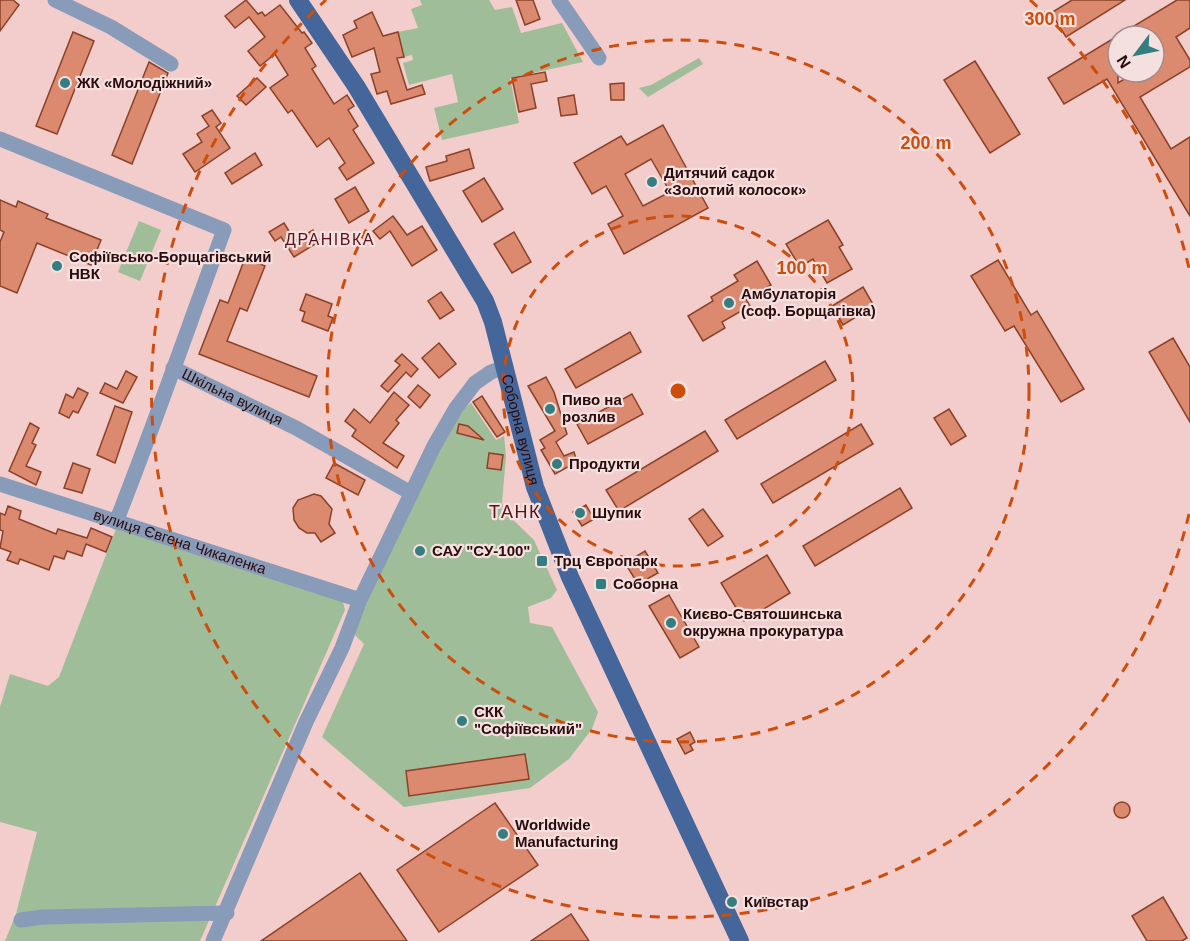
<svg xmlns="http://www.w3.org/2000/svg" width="1190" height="941" font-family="Arial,sans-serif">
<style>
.green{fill:#9fbd98}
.building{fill:#db8a6f;stroke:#8a4127;stroke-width:1.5;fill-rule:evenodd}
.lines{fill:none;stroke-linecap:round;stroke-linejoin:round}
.minor{stroke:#889bb8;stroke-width:15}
.major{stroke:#45669a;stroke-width:18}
.ring{fill:none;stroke:#cc4d0c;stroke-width:3;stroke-dasharray:10 8}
.poi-dot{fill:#347d80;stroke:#f3e0df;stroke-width:2}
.labels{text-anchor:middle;stroke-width:4.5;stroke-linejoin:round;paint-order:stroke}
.poi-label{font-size:15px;font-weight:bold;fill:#2c0b0d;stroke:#f3e0df;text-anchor:start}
.street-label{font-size:15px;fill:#2c0b0d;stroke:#f3e0df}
.neighbourhood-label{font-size:16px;letter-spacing:1.5px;fill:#5b0f19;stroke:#f3e0df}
.quarter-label{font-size:18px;letter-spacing:1.5px;fill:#5b0f19;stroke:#f3e0df}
.centre{fill:#cc4d0c;stroke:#f3e0df;stroke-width:3}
.ring-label{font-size:18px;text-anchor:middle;font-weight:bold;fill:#cc4d0c;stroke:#f3e0df;stroke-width:4.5;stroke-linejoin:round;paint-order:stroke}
</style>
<rect width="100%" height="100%" fill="#f3cdcc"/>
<g class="green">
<polygon points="420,0 489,0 495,10 512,7 521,33 562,23 583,62 510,78 519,123 442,140 434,108 458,102 452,74 409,85 403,63 413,60 412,55 404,57 398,32 418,28 411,9 422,5"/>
<polygon points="699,58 703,64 648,97 639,88 651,85"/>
<polygon points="139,221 161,230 140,281 118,272"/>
<path d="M 471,403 L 496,440 L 504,436 L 506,456 L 502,503 L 506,513 L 534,540 L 557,590 L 551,598 L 528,607 L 530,623 L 552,627 L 598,712 L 592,729 L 569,759 L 530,788 L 404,807 L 322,737 L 364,644 L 355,635 C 367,598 445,418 471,403 Z"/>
<polygon points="116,529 343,602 345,610 200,941 5,941 16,914 37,832 0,822 0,707 10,674 48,686 59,677"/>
</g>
<g class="building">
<polygon points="0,0 13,0 19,5 0,31"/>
<polygon points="246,0 258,14 262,12 265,16 280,5 302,33 304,32 312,43 305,48 316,66 312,69 334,104 347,95 354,106 348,110 358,126 353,130 374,163 347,180 339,168 345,163 329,138 317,147 292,110 288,113 270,88 288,75 275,54 260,66 248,51 265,37 249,17 235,28 225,16"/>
<polygon points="516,0 533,0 540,19 525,25"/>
<polygon points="1072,0 1125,0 1066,37 1051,13"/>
<path d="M 1177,0 L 1190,0 L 1190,28 L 1176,37 L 1190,60 L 1190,67 L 1140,97 L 1171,149 L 1190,137 L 1190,216 L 1107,79 L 1064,104 L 1048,78 ZM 1118,36 L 1154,36 L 1154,72 L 1136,72 L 1118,83 Z"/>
<polygon points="372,12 383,36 398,32 404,57 397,58 407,90 422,85 425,94 391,104 387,91 377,94 371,74 380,72 374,48 352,57 343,35 357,28 354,21"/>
<polygon points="73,32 94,41 57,134 36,126"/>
<polygon points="975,61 1020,134 990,153 944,80"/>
<polygon points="149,62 168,73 132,164 112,155"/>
<polygon points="545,72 547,81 531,84 536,108 519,112 512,78"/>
<polygon points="257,78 266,87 246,105 237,96"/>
<polygon points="624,83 624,100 611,100 610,84"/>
<polygon points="574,95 577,114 561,116 558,98"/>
<polygon points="212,110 221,123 216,127 230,148 195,172 183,154 202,142 197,134 209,126 202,116"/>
<path d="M 663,125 L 708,208 L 624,254 L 608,224 L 623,216 L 606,186 L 592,194 L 574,163 L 621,136 L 627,145 ZM 651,159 L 670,192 L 643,206 L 625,174 Z"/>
<polygon points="469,149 474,168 430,181 426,167 447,161 446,156"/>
<polygon points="255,153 262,165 232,184 225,173"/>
<polygon points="484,178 503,209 482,222 463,191"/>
<polygon points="355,187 369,211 349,223 335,199"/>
<polygon points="0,200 16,207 18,201 48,214 46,218 101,240 91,265 37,243 17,293 0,286 0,242 4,232 0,230"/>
<polygon points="393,216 407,235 422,226 437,250 412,266 390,231 380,239 373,231"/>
<polygon points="828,220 843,245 839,247 852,269 827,283 813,259 800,267 786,244"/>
<polygon points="284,223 295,241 313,230 320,241 294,257 281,237 275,241 269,232"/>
<polygon points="514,232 531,262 512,273 494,244"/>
<polygon points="245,258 265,266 247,311 240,308 227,341 317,376 309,397 199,354 220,300 228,303"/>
<polygon points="998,260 1031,315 1037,311 1084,389 1061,402 1014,326 1005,331 971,276"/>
<polygon points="757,261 771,285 746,299 750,306 722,322 725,328 703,341 688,316 713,301 711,297 738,281 734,275"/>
<polygon points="863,287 874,306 843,325 832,306"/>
<polygon points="441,292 454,310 440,319 428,301"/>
<polygon points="306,294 332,304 328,316 333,318 328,331 302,321 305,312 300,310"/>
<polygon points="630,332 641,352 576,388 565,369"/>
<polygon points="1173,338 1190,367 1190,422 1149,352"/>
<polygon points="439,343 456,364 439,378 422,358"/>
<polygon points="402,354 418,369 411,377 406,372 388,392 381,386 400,365 395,361"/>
<polygon points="825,361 836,380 737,439 725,420"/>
<polygon points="126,371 137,377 123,403 100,393 105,383 117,389"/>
<polygon points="546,377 554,392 567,434 556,442 564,456 574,452 577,462 555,474 541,450 545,448 540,440 555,431 528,386"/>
<polygon points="418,385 430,395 420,408 408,397"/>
<polygon points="78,388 88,393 78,413 73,411 69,418 59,413 66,394 73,398"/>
<polygon points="394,392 409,405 396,420 399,423 383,443 404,456 397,468 352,436 356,430 345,421 354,409 370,423"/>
<polygon points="632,394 643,414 588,444 577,424"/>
<polygon points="482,396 505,432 497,437 473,402"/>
<polygon points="115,406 132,412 115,463 97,455"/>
<polygon points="949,409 966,436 951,445 934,418"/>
<polygon points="30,423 39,428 32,443 36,445 26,466 41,472 36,485 9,471"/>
<polygon points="459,424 468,426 484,440 457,433"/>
<polygon points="861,424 873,444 773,503 761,484"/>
<polygon points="705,431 718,451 619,511 606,490"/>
<polygon points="489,453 503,455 501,470 487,468"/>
<polygon points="73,463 90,469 82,493 64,488"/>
<polygon points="334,463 365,480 358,495 326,478"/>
<polygon points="900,488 912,508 815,566 803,546"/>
<polygon points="314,494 321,496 332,509 329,524 335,533 321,542 315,533 307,533 299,528 294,520 293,508 298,500"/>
<polygon points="586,505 594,519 582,526 573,512"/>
<polygon points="8,506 21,511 19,519 56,534 58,529 87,538 91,528 112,537 106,552 86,544 82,556 67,551 64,559 54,556 49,570 20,559 18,564 7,560 11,552 0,548 3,531 0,530 0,513 5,515"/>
<polygon points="703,509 723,536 708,546 689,519"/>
<polygon points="645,551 658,573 638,584 625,563"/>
<polygon points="767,555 790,593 744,621 721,583"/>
<polygon points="669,595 699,647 680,658 649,606"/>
<polygon points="690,732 695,742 690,745 693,750 685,754 677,739"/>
<polygon points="525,754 529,779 409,796 406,771"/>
<circle cx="1122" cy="810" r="8"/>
<polygon points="495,803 538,865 439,932 397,870"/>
<polygon points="360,873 407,941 261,941"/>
<polygon points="1163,897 1187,938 1182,941 1147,941 1132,916"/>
<polygon points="571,914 589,941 531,941"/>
</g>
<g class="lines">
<g class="minor">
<polyline points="55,0 111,27 171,64"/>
<polyline points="559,0 599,58"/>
<path d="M 0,139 L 224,230 C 188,328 154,426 116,522"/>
<path id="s1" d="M 173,368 L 296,428 L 411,493"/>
<path id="s2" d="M 0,484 L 360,600"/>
<polyline points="21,920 43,917 227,913"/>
<polyline points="213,941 306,722 342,648 360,600 434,446 456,408 475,383 491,372 505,367"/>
</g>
<path class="major" id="s3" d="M 298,0 L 356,86 L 485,301 L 493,322 L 535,487 L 570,577 L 740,941"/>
</g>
<g class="ring">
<circle cx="678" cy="391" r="175"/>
<circle cx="678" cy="391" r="351"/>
<path d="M1189 514A526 526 0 1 1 326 0M1030 0A526 526 0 0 1 1189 268"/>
</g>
<g class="poi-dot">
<circle cx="65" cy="83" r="6"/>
<circle cx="652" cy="182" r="6"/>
<circle cx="57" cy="266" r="6"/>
<circle cx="729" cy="303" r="6"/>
<circle cx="550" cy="409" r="6"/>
<circle cx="557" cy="464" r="6"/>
<circle cx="580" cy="513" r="6"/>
<circle cx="420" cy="551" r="6"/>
<rect x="536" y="555" width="12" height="12" rx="3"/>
<rect x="595" y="578" width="12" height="12" rx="3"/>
<circle cx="671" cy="623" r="6"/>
<circle cx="462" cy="721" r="6"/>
<circle cx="503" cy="834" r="6"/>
<circle cx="732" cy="902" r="6"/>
</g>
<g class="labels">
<g class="poi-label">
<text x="77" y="88">ЖК «Молодіжний»</text>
<text x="664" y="178">Дитячий садок<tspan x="664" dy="17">«Золотий колосок»</tspan></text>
<text x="69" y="262">Софіївсько-Борщагівський<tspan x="69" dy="17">НВК</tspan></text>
<text x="741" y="299">Амбулаторія<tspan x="741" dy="17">(соф. Борщагівка)</tspan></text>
<text x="562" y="405">Пиво на<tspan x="562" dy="17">розлив</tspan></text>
<text x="569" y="469">Продукти</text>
<text x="592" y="518">Шупик</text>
<text x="432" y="556">САУ "СУ-100"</text>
<text x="554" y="566">Трц Європарк</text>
<text x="613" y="589">Соборна</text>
<text x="683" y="619">Києво-Святошинська<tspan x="683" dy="17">окружна прокуратура</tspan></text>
<text x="474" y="717">СКК<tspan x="474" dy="17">"Софіївський"</tspan></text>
<text x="515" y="830">Worldwide<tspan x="515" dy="17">Manufacturing</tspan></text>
<text x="744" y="907">Київстар</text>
</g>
<g class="street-label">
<text dy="5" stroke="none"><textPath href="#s1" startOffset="66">Шкільна вулиця</textPath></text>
<text dy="5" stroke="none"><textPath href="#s3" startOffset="488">Соборна вулиця</textPath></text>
<text dy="5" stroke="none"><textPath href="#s2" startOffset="189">вулиця Євгена Чикаленка</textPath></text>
</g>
<g class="neighbourhood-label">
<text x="330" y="245">ДРАНІВКА</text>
</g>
<g class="quarter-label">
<text x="515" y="518">ТАНК</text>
</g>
</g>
<circle cx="678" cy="391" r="9" class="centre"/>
<g class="ring-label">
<text x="1050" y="25">300 m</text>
<text x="926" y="149">200 m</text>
<text x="802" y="274">100 m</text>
</g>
<g transform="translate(1136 54) rotate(238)"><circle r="28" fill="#f3e0df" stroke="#a38b8b" stroke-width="1.5"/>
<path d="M0-4.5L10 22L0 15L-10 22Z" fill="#347d80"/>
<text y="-9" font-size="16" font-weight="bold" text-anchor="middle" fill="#2c0b0d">N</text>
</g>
</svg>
